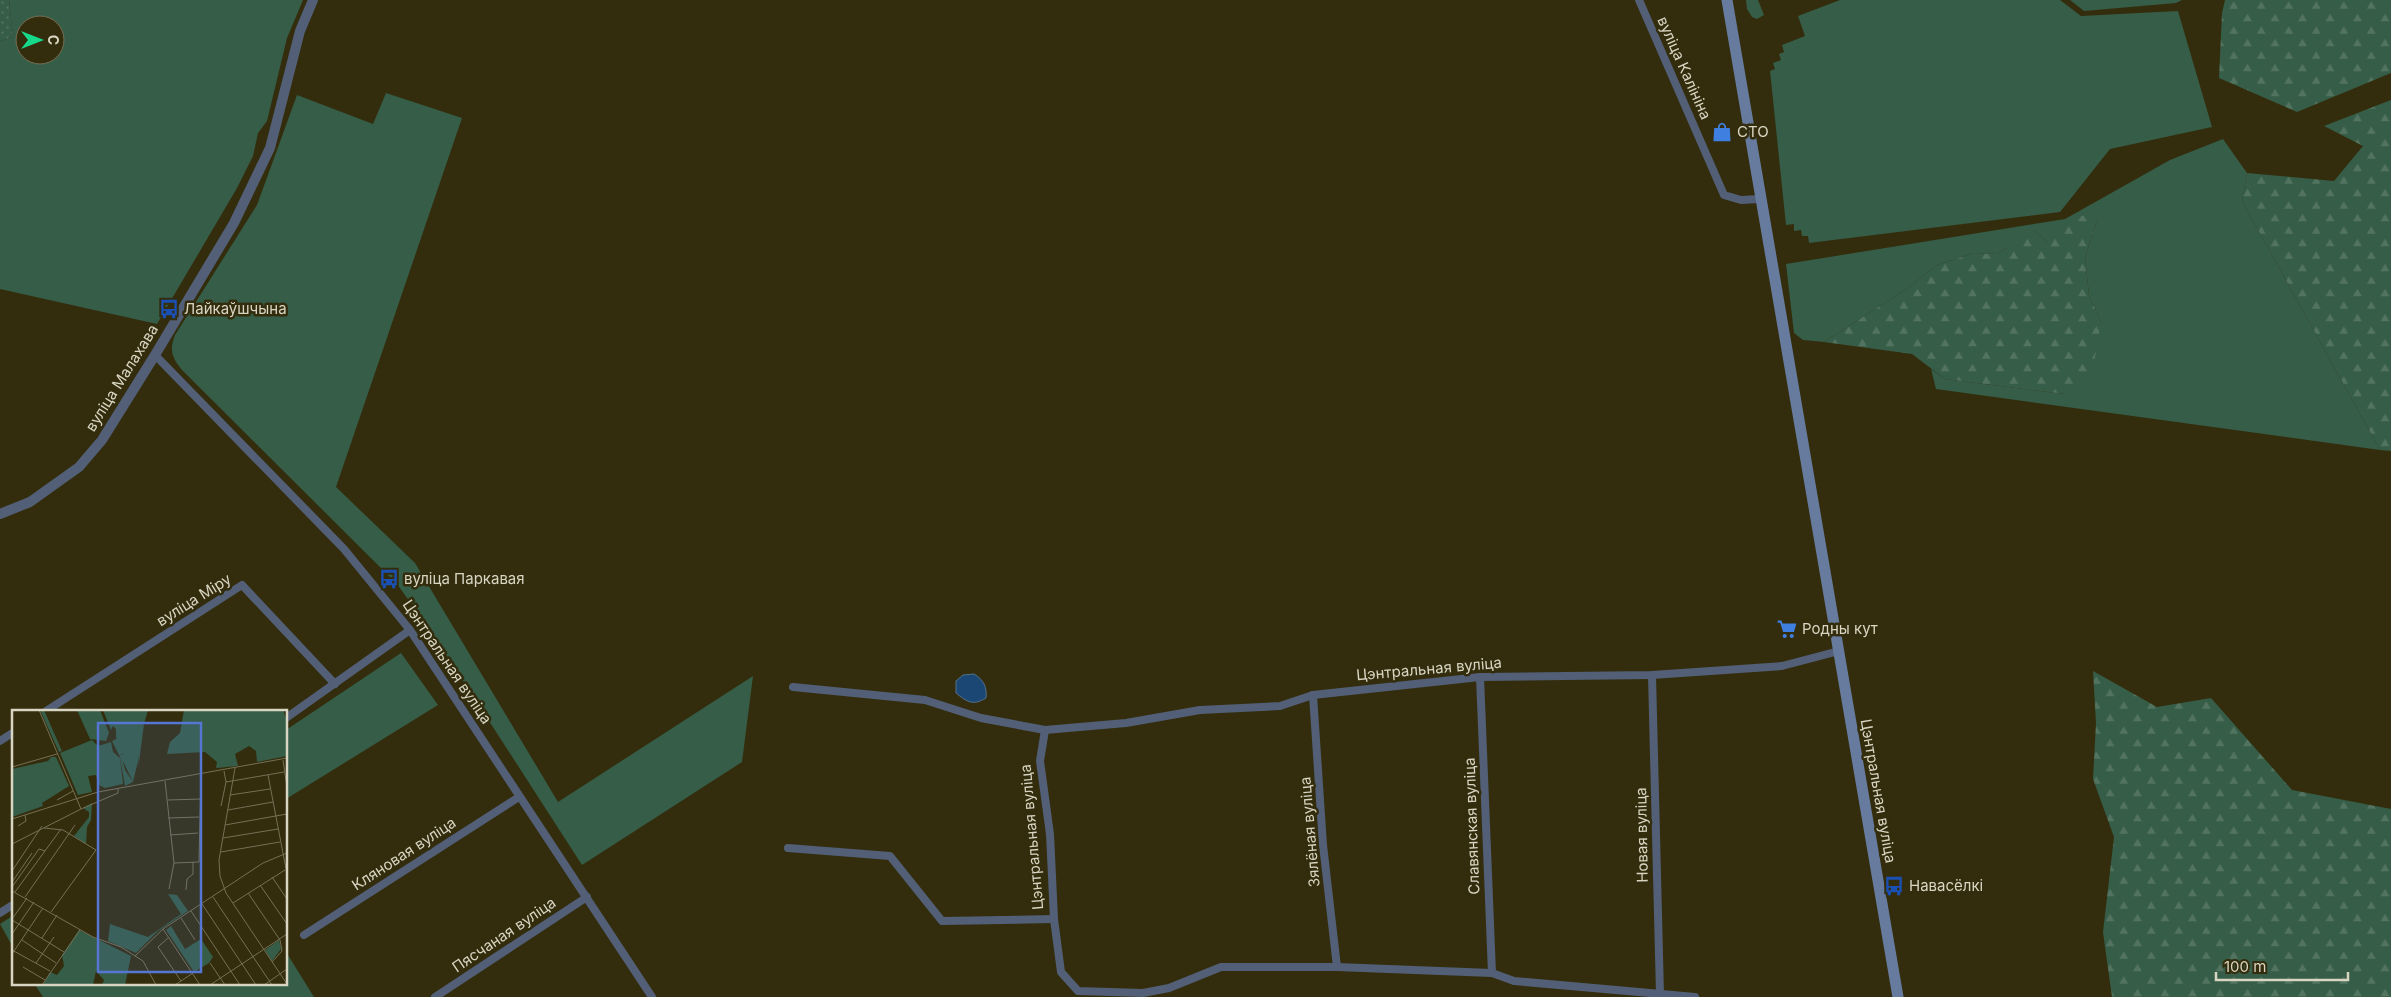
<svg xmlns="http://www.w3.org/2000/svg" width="2391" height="997" font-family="Inter,sans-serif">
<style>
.grass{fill:#365d47;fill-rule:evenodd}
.forest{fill:url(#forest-firs)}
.park{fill:url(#park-dots)}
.water{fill:#1a4774;stroke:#53728c}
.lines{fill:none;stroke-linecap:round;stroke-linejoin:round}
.minor{stroke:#525f76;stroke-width:8}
.tertiary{stroke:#525f76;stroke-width:10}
.secondary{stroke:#677b9f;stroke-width:11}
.labels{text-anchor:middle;stroke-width:5;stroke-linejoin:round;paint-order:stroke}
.street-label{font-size:15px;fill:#d8d5c3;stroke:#332d0d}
.poi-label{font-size:15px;fill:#d8d5c3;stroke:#332d0d;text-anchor:start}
.inset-road{fill:none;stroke:#757056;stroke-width:1}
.view{fill:#5576d2;fill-opacity:0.15;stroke:#5576d2;stroke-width:2.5}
.inset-edge{fill:none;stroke:#d8d5c3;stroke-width:2.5}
</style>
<defs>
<pattern id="forest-firs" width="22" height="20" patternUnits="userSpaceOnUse" patternTransform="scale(1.25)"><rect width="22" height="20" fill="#365d47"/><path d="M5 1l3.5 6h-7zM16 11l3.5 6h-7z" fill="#527360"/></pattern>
<pattern id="park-dots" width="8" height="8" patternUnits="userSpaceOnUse" patternTransform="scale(1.25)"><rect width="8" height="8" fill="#365d47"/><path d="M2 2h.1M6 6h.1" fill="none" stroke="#527360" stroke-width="1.8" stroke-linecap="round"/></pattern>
</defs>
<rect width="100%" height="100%" fill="#332d0d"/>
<g class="grass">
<path d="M 9,0 L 303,0 L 287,38 L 267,121 L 258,133 L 253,156 L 237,188 L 157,324 L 0,289 L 0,41 L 13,37 ZM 25,25 L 55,25 L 55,55 L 25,55 Z"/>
<polygon points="1746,0 1758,0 1764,15 1757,19 1752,17 1747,9"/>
<polygon points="1840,0 2060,0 2081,16 2178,11 2212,127 2110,149 2060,212 1809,243 1808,236 1802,236 1801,230 1794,231 1794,224 1786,225 1770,71 1775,69 1773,63 1781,60 1779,54 1784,52 1782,45 1805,36 1798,16"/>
<polygon points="2070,0 2182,0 2176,3 2084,11"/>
<path d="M 386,93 L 462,118 L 336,487 L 415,563 L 558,802 L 753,676 L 742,762 L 582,865 L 431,631 L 397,584 L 182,370 C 172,358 169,350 175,335 L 257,205 L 297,95 L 373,124 Z"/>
<polygon points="2223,139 2247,173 2242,201 2380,450 1936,389 1931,369 1945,379 2065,394 2101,322 2089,295 2085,258 2097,220 2047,242 2035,231 1997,254 1974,253 1937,265 1911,286 1824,342 1803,340 1794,333 1786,264 2065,219 2170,160"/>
<polygon points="401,653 438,705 286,799 286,730"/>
<polygon points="14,915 14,949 0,924"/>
<polygon points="286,952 314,997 43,997 34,983 286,983"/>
</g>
<g class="forest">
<polygon points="2225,0 2391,0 2391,73 2297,112 2219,78 2222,13"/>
<polygon points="2391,100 2391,451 2380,450 2242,201 2247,173 2334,181 2363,146 2324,126"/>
<polygon points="2089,213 2094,214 2097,220 2085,258 2089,295 2101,322 2093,369 2078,388 2065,394 1945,379 1912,354 1824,342 1911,286 1937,265 1974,253 1997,254 2007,248 2008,241 2027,230 2035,231 2047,242 2056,227"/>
<polygon points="2093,671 2157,707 2211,698 2292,790 2391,809 2391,997 2112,997 2103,932 2114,837 2093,779 2096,723"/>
</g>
<polygon class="park" points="0,0 9,0 13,37 0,41"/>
<path class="water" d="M 974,674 C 984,680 987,687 986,698 C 973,706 967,702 956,693 L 956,681 L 963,675 Z"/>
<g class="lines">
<g class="minor">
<polyline points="1639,0 1724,195 1741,200 1760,199"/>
<polyline points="155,355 344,549 410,630 652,997"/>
<polyline points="1652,675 1660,994"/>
<polyline points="1480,677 1492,973"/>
<polyline points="793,687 925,700 981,718 1045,730"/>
<polyline points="1313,695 1323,845 1337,967"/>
<polyline points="46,711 242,585 335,684"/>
<polyline points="286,718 410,630"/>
<polyline points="0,741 14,732"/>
<polyline points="788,848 890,856 942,921 1054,919"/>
<polyline points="0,913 14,904"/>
<polyline points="304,935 519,797"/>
<polyline points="435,997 587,897"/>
<polyline points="1695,997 1514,981 1492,973 1337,967 1221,967 1169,988 1143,993 1078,991 1061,972 1054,919 1050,834 1040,761 1045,730 1126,723 1200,710 1280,706 1313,695 1480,677 1652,675 1782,666 1839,651"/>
</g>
<polyline class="tertiary" points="0,514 30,502 79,467 102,440 155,355 234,223 270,148 300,31 313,0"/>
<polyline class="secondary" points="1727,0 1898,997"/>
</g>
<defs>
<symbol id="shop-bare" viewBox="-9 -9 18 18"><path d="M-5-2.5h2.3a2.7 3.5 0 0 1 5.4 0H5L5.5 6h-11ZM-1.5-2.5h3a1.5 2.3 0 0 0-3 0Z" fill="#3f7fe0" stroke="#332d0d" stroke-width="2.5" paint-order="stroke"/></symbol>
<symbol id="bus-bare" viewBox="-9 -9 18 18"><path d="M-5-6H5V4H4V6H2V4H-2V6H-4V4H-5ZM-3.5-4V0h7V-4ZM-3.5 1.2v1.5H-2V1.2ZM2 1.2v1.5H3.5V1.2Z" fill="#1a4fb4" stroke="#332d0d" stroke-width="2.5" paint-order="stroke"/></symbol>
<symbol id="supermarket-bare" viewBox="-9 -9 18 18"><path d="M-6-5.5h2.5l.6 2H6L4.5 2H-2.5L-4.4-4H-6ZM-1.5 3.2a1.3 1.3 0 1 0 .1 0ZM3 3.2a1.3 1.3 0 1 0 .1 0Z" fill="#3f7fe0" stroke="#332d0d" stroke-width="2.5" paint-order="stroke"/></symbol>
</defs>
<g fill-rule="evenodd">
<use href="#shop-bare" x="1708" y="118" width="28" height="28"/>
<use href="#bus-bare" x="155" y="295" width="28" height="28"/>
<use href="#bus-bare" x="375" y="565" width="28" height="28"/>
<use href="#supermarket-bare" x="1773" y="615" width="28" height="28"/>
<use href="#bus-bare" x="1880" y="872" width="28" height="28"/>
</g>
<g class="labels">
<g class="street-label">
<text transform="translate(1684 68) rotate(66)" y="5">вуліца Калініна</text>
<text transform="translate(122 378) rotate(-58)" y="5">вуліца Малахава</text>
<text transform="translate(194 600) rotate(-32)" y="5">вуліца Міру</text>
<text transform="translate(447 662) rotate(56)" y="5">Цэнтральная вуліца</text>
<text transform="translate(1429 669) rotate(-5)" y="5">Цэнтральная вуліца</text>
<text transform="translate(1878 791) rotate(80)" y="5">Цэнтральная вуліца</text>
<text transform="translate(1472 826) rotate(-92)" y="5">Славянская вуліца</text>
<text transform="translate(1310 832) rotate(-95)" y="5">Зялёная вуліца</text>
<text transform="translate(1642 835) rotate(-91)" y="5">Новая вуліца</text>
<text transform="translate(1032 837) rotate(-95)" y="5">Цэнтральная вуліца</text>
<text transform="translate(404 854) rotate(-33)" y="5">Кляновая вуліца</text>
<text transform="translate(504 935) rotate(-34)" y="5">Пясчаная вуліца</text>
</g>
<g class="poi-label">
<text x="1737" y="137">СТО</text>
<text x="184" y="314">Лайкаўшчына</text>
<text x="404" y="584">вуліца Паркавая</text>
<text x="1802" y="634">Родны кут</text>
<text x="1909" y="891">Навасёлкі</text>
</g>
</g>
<g transform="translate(12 710)">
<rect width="275" height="275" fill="#332d0d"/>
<path d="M 28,0 L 32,0 L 50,41 L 47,42 ZM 132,14 L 126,60 L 127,47 L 109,44 L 113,60 L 121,72 L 113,76 L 108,47 L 100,31 ZM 80,30 L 86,36 L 99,32 L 101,42 L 108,48 L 111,74 L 93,78 L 87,75 L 84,65 L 76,66 L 80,82 L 66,85 L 48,43 ZM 80,93 L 79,110 L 75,117 L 74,134 L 62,126 L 77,107 L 77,102 L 71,98 ZM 156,184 L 165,185 L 176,201 L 146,221 L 124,243 L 96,231 L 98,214 L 136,227 L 169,204 ZM 159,216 L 173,239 L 189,229 L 201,247 L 197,253 L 182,262 L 154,220 ZM 67,220 L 119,246 L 113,275 L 90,275 L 92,270 L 84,261 L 81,275 L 31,275 L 38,262 L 45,265 L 52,256 L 50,245 ZM 267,230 L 269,239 L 260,251 L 253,240 Z" fill="#365d47"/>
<path d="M 65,0 L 88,0 L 97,23 L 94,31 L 78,29 ZM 91,0 L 136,0 L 132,14 L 107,29 L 104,28 L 104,19 L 101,16 L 99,20 ZM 172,0 L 271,0 L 275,10 L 275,46 L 245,52 L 244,41 L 237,36 L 223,44 L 226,56 L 204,58 L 205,52 L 193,42 L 155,44 L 158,32 L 168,23 ZM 119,43 L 127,47 L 121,72 L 108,45 Z" fill="#365d47"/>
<path d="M 39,47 L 44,47 L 57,76 L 30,93 L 31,96 L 0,107 L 0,59 L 36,51 Z" fill="#365d47"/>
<path class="inset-road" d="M 271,50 L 275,77M 0,57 L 45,44M 223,58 L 207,150 L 208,166 L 214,183 L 275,274M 256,65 L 275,164M 153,71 L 162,153 L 187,152 L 189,64M 214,72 L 272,62M 218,85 L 258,79M 45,90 L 61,81M 156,90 L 189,89M 209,96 L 214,72 L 212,61M 69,99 L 106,83 L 106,79M 216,100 L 261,92M 156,108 L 187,107M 0,109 L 86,82 L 275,48M 213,115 L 275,104M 6,116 L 14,111 L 13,105M 32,118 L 51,120 L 84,140 L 39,202M 158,125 L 186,123M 211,128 L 266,119M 0,134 L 69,99 L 27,0M 209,142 L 268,132M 0,161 L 30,116M 260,167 L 275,189M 0,172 L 20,143M 248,175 L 275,214M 0,177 L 27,139 L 33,141M 157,179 L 162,153M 174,180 L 175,169 L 181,164 L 181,152M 0,181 L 81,227 L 109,237 L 131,251 L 144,275M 3,182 L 49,119M 236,183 L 268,230 L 270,241 L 260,252M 13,187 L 63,115M 201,187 L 260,275M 221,193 L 273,160M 190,194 L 244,275M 179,201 L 228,275M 169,208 L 183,230M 0,209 L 15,188M 0,210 L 52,242M 151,219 L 188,275M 0,224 L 22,192M 157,227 L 146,237 L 169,271M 30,228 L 45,205M 10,230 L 44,253M 0,240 L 38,261M 0,244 L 31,198M 123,246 L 151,219 L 251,153 L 275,143M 24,253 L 42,227M 198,253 L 213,275M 11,257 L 33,270M 30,275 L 68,220M 163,275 L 181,263M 198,275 L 275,224M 252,275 L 275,259"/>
<path class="view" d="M 86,13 L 189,13 L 189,262 L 86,262 Z"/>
<rect width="275" height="275" class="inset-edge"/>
</g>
<g transform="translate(40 40) rotate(90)"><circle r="24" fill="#332d0d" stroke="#757056"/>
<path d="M0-4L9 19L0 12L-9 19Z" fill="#16d989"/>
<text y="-8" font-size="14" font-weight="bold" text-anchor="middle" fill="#d8d5c3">С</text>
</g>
<path d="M2216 972v8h132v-8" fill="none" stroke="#d8d5c3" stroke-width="2.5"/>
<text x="2224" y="972" font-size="15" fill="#d8d5c3" stroke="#332d0d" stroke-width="4" paint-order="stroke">100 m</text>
</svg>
